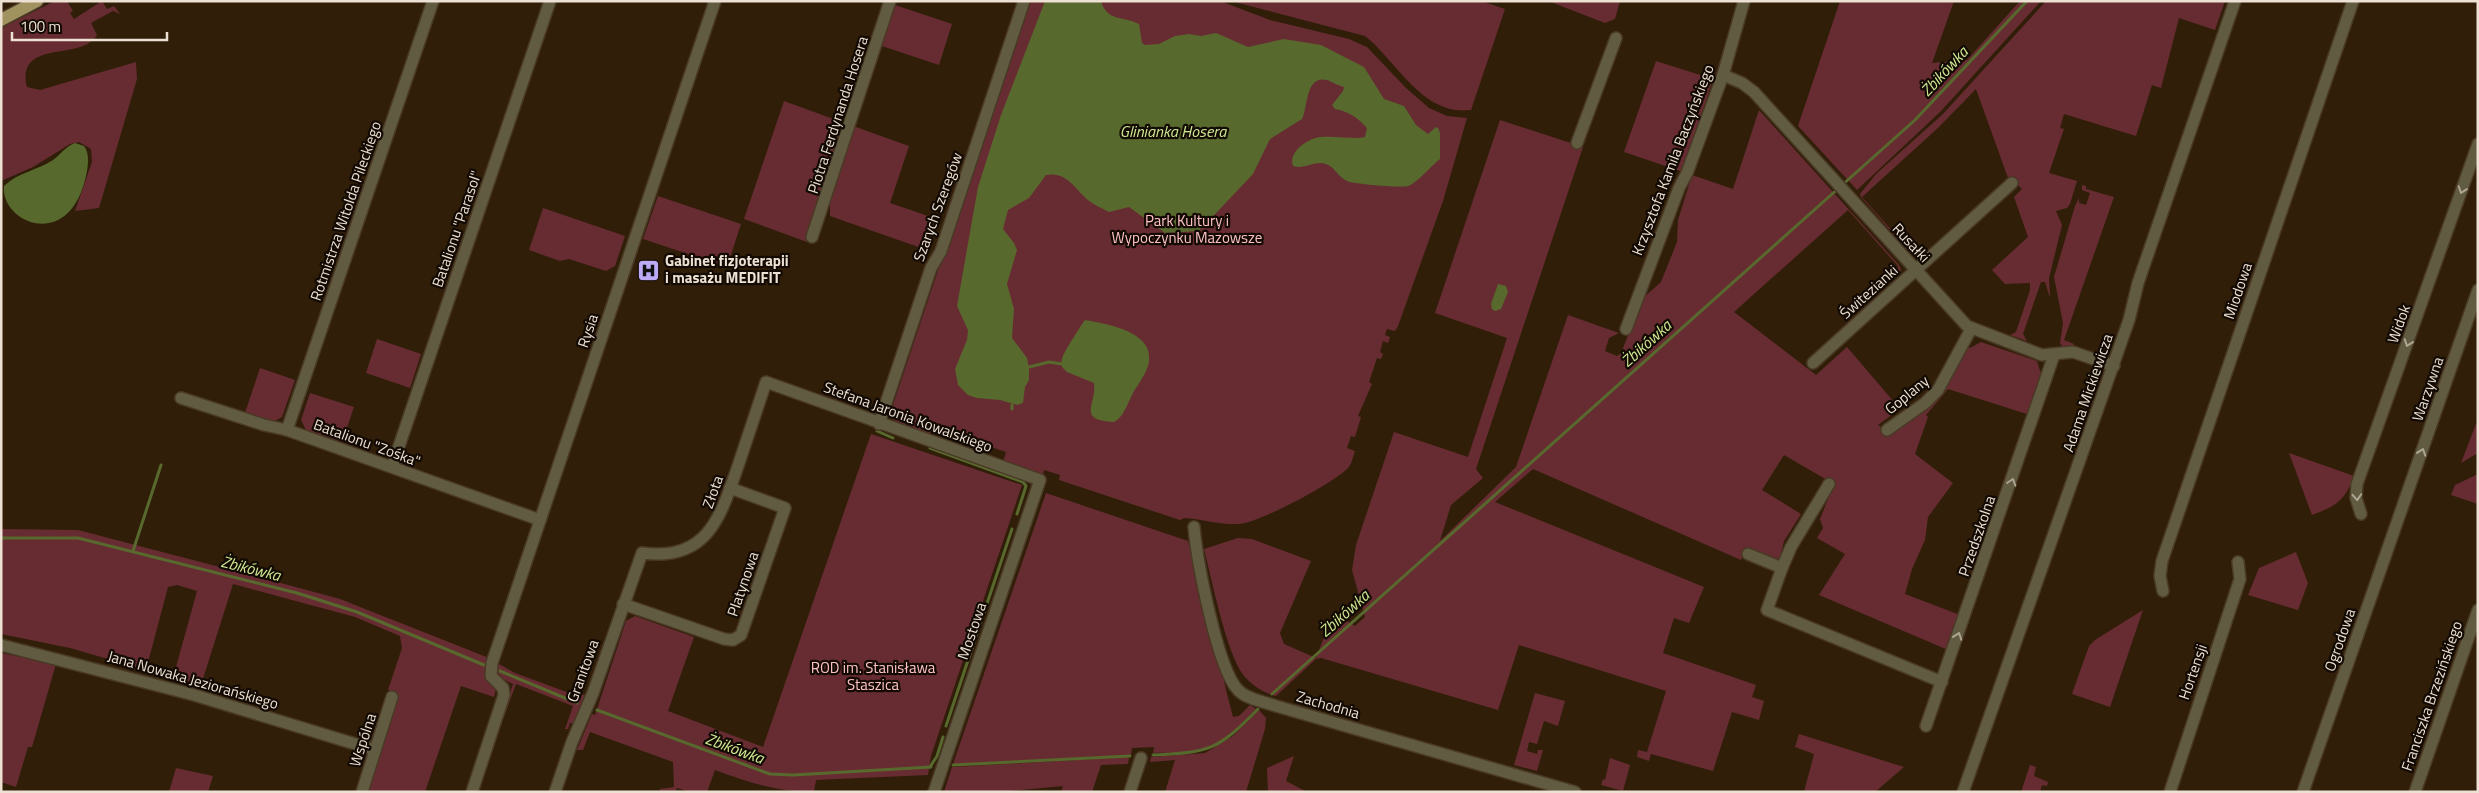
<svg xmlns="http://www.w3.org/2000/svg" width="2479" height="793" font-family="'Titillium Web',sans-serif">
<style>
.green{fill:#672c32}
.water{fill:#58692e}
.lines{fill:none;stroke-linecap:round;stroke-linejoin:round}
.stream{stroke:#58692e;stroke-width:3}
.minor-casing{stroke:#4a3925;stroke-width:14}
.major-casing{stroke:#4a3925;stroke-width:15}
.minor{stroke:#615b42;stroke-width:11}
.major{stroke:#a0935f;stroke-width:12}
.oneway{stroke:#aea592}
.labels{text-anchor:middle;stroke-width:4.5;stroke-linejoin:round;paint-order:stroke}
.street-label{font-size:15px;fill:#ede1d4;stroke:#120a03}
.park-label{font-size:15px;fill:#fec2c5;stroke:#120a03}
.poi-label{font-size:15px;font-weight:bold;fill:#ede1d4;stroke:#120a03;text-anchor:start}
.water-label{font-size:16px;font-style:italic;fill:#cfea93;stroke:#120a03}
</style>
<rect width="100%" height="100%" fill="#301e08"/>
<g class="green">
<path d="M 55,1 L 67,1 L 73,11 L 70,13 L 74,19 L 102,1 L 107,9 L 114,6 L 120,14 L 113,11 L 91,23 L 97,35 C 81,62 16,38 27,87 L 40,90 L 136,62 L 137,79 L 99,208 L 75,211 L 92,162 L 91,149 L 79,142 L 70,144 L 33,167 L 1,181 L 1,28 Z"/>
<path d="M 1028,1 L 1220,1 L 1270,20 L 1349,39 L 1367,47 L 1406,88 L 1429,108 L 1447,116 L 1467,118 L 1443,201 L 1398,326 L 1395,331 L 1387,329 L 1385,335 L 1390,337 L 1388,343 L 1383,341 L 1380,352 L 1383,354 L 1381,359 L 1377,358 L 1369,382 L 1372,384 L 1358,416 L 1361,417 L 1355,437 L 1351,436 L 1347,448 L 1355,451 C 1353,456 1352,464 1348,468 C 1334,483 1257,524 1238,524 C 1220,525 1202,519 1184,518 L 1180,520 L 1059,480 L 1060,475 L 1044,470 L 1043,475 L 1003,462 L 1006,452 L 932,428 L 928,437 C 915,432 892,428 891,411 Z"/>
<path d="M 1231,1 L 1481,1 L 1505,9 L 1471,110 C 1422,116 1397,61 1365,36 Z"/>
<polygon points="1548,1 1620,1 1615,19 1605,23"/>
<polygon points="1840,1 1954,1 1932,63 1967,60 2020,1 2041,1 1940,112 1857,190 1798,126"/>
<polygon points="2046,1 2225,1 2215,30 2179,18 2161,88 2152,85 2136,136 2064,114 2060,128 2064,129 2049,173 2077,181 2070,204 2067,208 2056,211 2062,225 2049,278 2050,298 2045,282 2041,282 2023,334 2027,341 2010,335 2016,332 2030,290 2030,283 2005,284 1992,270 2028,237 2014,197 2022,189 2011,178 2008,178 1976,89 1939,127 1862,197 1912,253 1923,254 1916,256 1912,255 1861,197 1860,194 1876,174 1943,114"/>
<polygon points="892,4 952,24 939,65 879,45"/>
<polygon points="1656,61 1713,79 1683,172 1624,152"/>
<polygon points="784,101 847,124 807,242 744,219"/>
<path d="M 1759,110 L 1899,265 L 1901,270 L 1897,277 L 1898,266 L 1848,210 L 1734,312 L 1816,375 L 1847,347 L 1900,409 L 1878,425 L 1889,433 L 1920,413 L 1967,347 L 1970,348 L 1981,342 L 2037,361 L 2040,371 L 2043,372 L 2030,415 L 1948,389 L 1926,415 L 1928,417 L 1915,454 L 1953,483 L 1928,517 L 1925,540 L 1912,569 L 1905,594 L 1960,615 L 1948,650 L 1819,595 L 1845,554 L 1817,538 L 1823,528 L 1820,519 L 1834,484 L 1784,455 L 1762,490 L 1801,514 L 1784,541 L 1780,558 L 1777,560 L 1747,550 L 1741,560 L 1533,469 L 1495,502 L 1704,587 L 1689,623 L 1674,618 L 1663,653 L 1756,685 L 1752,697 L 1764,701 L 1759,720 L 1732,712 L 1713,771 L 1651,754 L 1649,761 L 1637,757 L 1638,750 L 1647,752 L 1666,691 L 1519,645 L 1498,710 L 1321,658 L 1316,659 L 1276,696 C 1264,693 1253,686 1244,676 C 1226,653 1212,580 1204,549 L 1238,538 L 1252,539 L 1311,561 L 1280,633 L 1284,644 L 1316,658 L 1330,622 L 1337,615 L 1355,626 L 1365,617 L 1352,570 L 1356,545 L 1394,432 L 1468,457 L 1507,338 L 1435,313 L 1500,120 L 1583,147 L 1476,469 L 1483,478 L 1451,505 L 1440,541 L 1516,467 L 1568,315 L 1619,333 L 1609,338 L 1605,351 L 1617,356 L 1621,353 L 1643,298 L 1661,282 L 1677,242 L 1678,220 L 1692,175 L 1733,189 Z"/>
<polygon points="853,126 909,146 890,203 937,219 927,250 830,216 830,197"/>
<polygon points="2082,185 2086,186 2086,189 2114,197 2064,340 2074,344 2073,347 2063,347 2060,343 2063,323 2054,277 2075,206 2079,198 2079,203 2086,205 2090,193 2082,190"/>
<polygon points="658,196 741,224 727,267 643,239"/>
<polygon points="543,208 625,236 615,266 606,271 569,259 560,261 529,250"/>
<polygon points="377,339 421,354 410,388 366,373"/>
<polygon points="260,368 295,380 282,417 273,422 245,413"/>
<polygon points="310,393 354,407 342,442 306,430 301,420"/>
<polygon points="2478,420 2478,453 2461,463 2476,424"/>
<path d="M 871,434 L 1022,485 L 931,756 L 928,775 L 816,780 L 814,792 C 777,792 751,783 715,770 L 707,792 L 690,792 L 677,788 L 675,792 L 660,792 L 660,789 L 674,787 L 673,762 L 590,732 L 583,750 L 577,750 L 592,714 L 595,715 L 626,621 L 635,616 L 694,637 L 668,711 L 763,747 Z"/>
<path d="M 2289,453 L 2354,476 C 2345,501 2336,506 2312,515 Z"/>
<polygon points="2478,474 2478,504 2451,495 2455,485"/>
<path d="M 1046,493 L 1188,541 L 1233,717 L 1239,716 L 1250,705 L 1256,709 C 1241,724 1225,743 1204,750 C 1189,755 1169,752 1153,753 L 1154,747 L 1132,748 L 1131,755 L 953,764 Z"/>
<path d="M 1,529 L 78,530 L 292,586 L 340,599 L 489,658 C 483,679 484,674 496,689 L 494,697 L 461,686 L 425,792 L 366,792 L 397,693 L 388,690 L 402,648 L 400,636 L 355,617 L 233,584 L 201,685 L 173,678 L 197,591 L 177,585 L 168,587 L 146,670 L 70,648 L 1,634 Z"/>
<polygon points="2296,552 2308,583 2298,610 2248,595 2259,568"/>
<polygon points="2143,610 2110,707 2072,694 2089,646 2095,640"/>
<polygon points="1,653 56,664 32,747 28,747 16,787 1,782"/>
<polygon points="499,664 515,673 572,694 587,695 574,724 570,723 568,729 565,729 573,706 516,684 504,717 503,715 513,684 496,676"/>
<polygon points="1535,693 1565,701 1558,726 1544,721 1537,744 1529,742 1527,751 1537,754 1538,750 1543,750 1537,771 1514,765"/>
<polygon points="1259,710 1266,718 1265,729 1246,792 1165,792 1175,760 1150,762 1151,757 1205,753 1233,736"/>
<polygon points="1799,734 1904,767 1875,792 1804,792 1814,754 1795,747"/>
<polygon points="1294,756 1286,781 1307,792 1268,792 1267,768"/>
<polygon points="1129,757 1128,764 1101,765 1092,792 1061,792 1063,786 1000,792 944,792 952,767"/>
<polygon points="1610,758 1630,765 1623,791 1601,785 1603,779 1605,780"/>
<polygon points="2030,765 2036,767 2034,776 2048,782 2047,786 2042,785 2040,792 2021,792"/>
<polygon points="176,768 213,776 208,792 169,792"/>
</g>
<g class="water">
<path d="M 1045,1 L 1101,1 C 1107,22 1124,16 1139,24 L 1142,43 L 1145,45 L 1159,44 L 1175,36 L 1189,34 L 1201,36 L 1216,33 L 1248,47 L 1284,39 L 1321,45 L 1364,67 L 1384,99 L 1404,106 L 1416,125 L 1428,134 L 1436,127 L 1438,128 L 1440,133 L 1440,159 C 1432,165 1416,184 1408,186 C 1402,188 1352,184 1347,181 C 1338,177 1335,167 1326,164 C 1315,160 1304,170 1293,166 C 1288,152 1307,139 1320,137 C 1333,136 1346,138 1359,138 L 1365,137 L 1367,128 C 1358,118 1348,111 1335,109 L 1332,105 L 1343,91 L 1344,87 C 1336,85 1333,82 1327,80 C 1305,75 1308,108 1302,119 L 1270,139 L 1253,174 L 1199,231 L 1165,233 L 1129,207 L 1109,212 C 1102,208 1094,205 1088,200 C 1075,189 1067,171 1046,175 L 1029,198 L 1008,210 L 1003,229 L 1014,243 L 1017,250 L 1007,284 L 1014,309 L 1012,338 L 1027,358 L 1029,368 L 1029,380 L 1025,387 L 1023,403 L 1017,405 L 1000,400 L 977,398 L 968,395 L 958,385 L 955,369 L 967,340 L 968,330 L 957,306 L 978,187 L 1001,115 Z"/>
<path d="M 75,143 L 84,146 C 90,153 88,167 86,176 C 69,253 0,222 4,186 C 19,172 36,171 53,160 C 60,155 66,146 75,143 Z"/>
<polygon points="1498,284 1506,286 1508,292 1501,309 1495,311 1492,309 1491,304"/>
<path d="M 1085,320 C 1108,324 1154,332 1149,362 C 1147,373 1138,384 1133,393 C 1128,402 1124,417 1114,422 C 1076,420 1097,404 1094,383 L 1067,372 L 1062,367 C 1062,365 1061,361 1062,359 C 1062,355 1083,322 1085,320 Z"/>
</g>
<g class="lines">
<g class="stream">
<polyline points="1029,367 1049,362 1062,364"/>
<polyline points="1012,409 1012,405"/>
<polyline points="877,431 893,438"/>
<polyline points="930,448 1023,482 1026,486 1017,514"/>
<polyline points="1,538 78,538 297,593 357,612 484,665"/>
<polyline points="133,551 161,465"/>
<polyline points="500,671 577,703"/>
<polyline points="1272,694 1915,120 2027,1"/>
<polyline points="597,710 770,774 793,775 931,767"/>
<polyline points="946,726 1012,529"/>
<path d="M 1153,755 C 1210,752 1217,751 1258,709"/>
<polyline points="953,765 1130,756"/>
<polyline points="930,767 937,756 943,737"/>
</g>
<defs>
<g id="minor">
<polyline points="1723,75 1742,83 1754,92 1967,326 2042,355 2073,352 2114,366"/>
<polyline points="1577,143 1616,38"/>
<polyline points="812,237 890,1"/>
<polyline points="1626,329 1679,188 1687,173 1723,75 1744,1"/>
<polyline points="1813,363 2012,183"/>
<polyline points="181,398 264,425 287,430 540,520"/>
<polyline points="879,424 931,268 941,251 1024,1"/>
<polyline points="287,430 433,1"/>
<polyline points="1887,430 1925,403 1938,390 1971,329"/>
<polyline points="392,467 550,1"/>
<polyline points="2361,514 2356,498 2357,484 2478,144"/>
<path d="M 1194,527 C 1197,560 1217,668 1238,690 C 1246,699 1265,702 1276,706 L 1575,792"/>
<polyline points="1748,554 1782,568 1791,547 1829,484"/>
<polyline points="1782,568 1767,610 1942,682"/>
<polyline points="2163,591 2160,576 2162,561 2353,1"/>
<polyline points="623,604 724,639 733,640 741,635 785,508 730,488"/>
<polyline points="1,645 194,695 375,750"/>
<polyline points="1926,726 2054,355"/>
<polyline points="362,792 392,697"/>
<polyline points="472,792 504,695 503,688 491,676 492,663 715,1"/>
<path d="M 555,792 L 572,742 L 593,693 L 642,553 C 709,562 721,515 739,463 C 748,436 757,409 766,382 L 1040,480 L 934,792"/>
<polyline points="1130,792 1141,758"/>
<polyline points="1963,792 2129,320 2138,283 2235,1"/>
<polyline points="2170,792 2240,579 2238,562"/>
<polyline points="2303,792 2478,290"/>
<polyline points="2415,792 2478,610"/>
</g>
<polyline id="major" points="1,20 37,1"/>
</defs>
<use href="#minor" class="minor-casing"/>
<use href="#major" class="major-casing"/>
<use href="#minor" class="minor"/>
<use href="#major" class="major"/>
</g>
<defs><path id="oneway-chevron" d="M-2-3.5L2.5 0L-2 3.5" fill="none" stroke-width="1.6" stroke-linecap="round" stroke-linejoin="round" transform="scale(1.25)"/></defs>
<g class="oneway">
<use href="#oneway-chevron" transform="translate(2462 190) rotate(109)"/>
<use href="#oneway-chevron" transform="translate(2408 343) rotate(110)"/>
<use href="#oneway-chevron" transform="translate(2422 452) rotate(-71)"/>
<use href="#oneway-chevron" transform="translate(2012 482) rotate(-72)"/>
<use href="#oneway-chevron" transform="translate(2357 497) rotate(86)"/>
<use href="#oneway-chevron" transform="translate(1958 636) rotate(-71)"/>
</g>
<defs>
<symbol id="hospital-square" viewBox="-11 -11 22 22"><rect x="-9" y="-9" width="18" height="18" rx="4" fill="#bcaaf6" stroke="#120a03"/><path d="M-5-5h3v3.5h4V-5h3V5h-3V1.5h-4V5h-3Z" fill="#111"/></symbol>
</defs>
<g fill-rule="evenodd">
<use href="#hospital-square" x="636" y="258" width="25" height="25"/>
</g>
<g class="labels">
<g class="street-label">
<text transform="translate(838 115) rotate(-72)" y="5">Piotra Ferdynanda Hosera</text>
<text transform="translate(1673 160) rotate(-69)" y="5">Krzysztofa Kamila Baczyńskiego</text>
<text transform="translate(938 207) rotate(-70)" y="5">Szarych Szeregów</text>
<text transform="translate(346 211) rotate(-71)" y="5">Rotmistrza Witolda Pileckiego</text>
<text transform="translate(457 229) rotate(-71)" y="5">Batalionu "Parasol"</text>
<text transform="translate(1911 243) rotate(47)" y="5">Rusałki</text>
<text transform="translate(2238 291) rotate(-71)" y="5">Miodowa</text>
<text transform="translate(1869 292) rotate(-42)" y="5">Świtezianki</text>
<text transform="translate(2399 324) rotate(-70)" y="5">Widok</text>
<text transform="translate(588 331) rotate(-71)" y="5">Rysia</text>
<text transform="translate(2428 389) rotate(-71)" y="5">Warzywna</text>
<text transform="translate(2088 393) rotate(-71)" y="5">Adama Mickiewicza</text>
<text transform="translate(1907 395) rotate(-39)" y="5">Goplany</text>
<text transform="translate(908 417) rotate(20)" y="5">Stefana Jaronia Kowalskiego</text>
<text transform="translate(367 443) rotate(20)" y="5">Batalionu "Zośka"</text>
<text transform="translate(713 492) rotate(-70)" y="5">Złota</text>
<text transform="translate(1977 536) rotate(-71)" y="5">Przedszkolna</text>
<text transform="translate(743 584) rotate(-71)" y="5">Platynowa</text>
<text transform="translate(972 631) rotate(-71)" y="5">Mostowa</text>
<text transform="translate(2340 640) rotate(-71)" y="5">Ogrodowa</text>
<text transform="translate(583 671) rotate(-70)" y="5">Granitowa</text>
<text transform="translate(2193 672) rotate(-71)" y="5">Hortensji</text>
<text transform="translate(193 680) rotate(16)" y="5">Jana Nowaka Jeziorańskiego</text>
<text transform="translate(2432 696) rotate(-71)" y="5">Franciszka Brzezińskiego</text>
<text transform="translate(1328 705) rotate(16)" y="5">Zachodnia</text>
<text transform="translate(363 740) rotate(-72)" y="5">Wspólna</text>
</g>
<g class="park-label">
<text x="1187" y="226">Park Kultury i<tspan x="1187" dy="17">Wypoczynku Mazowsze</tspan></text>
<text x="873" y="673">ROD im. Stanisława<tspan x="873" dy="17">Staszica</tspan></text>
</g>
<g class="poi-label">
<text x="665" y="266">Gabinet fizjoterapii<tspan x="665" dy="17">i masażu MEDIFIT</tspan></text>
</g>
<g class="water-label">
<text transform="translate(1944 71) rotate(-47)" y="6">Żbikówka</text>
<text x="1173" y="137">Glinianka Hosera</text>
<text transform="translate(1646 343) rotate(-42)" y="6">Żbikówka</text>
<text transform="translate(251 568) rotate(14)" y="6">Żbikówka</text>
<text transform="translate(1344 613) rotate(-42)" y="6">Żbikówka</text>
<text transform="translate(735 748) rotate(20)" y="6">Żbikówka</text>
</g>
</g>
<rect width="2479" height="793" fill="none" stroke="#ede1d4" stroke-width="5"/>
<path d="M12 32v8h155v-8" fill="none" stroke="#ede1d4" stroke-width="2.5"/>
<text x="20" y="32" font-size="15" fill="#ede1d4" stroke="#120a03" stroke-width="4" paint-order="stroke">100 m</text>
</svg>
